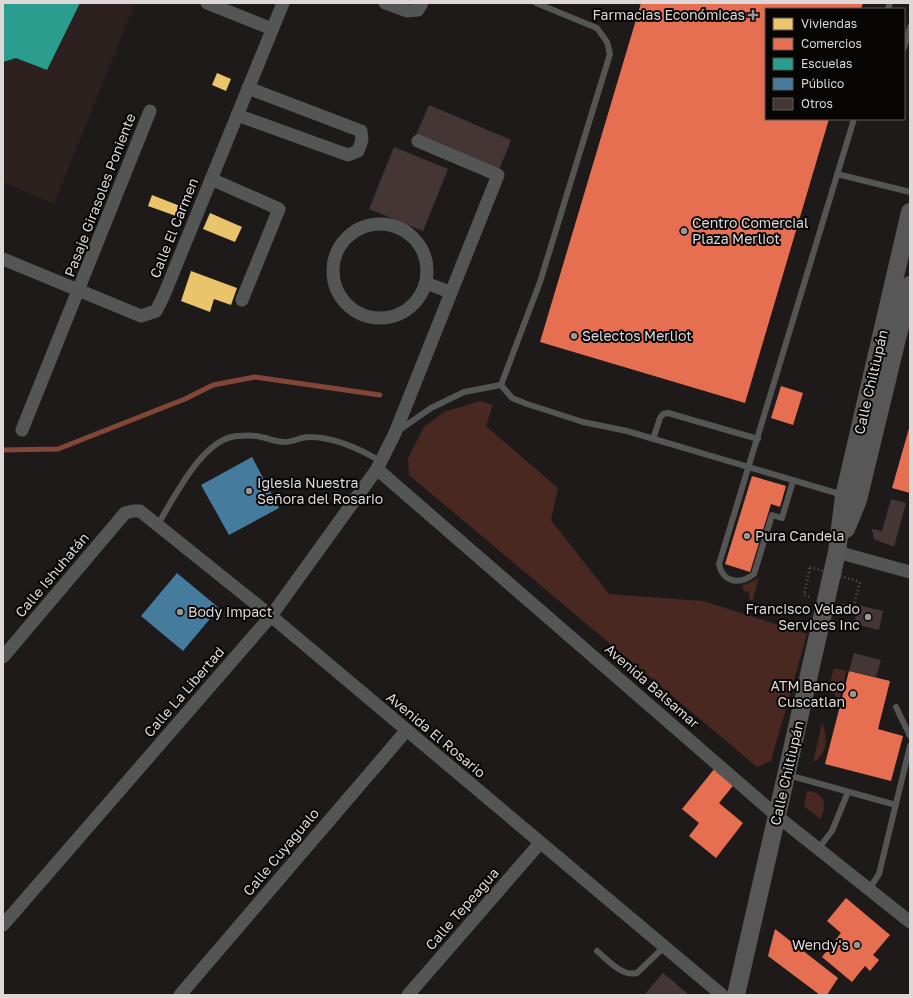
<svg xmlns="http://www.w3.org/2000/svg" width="913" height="998" font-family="'Golos Text',sans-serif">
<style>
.built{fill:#2c211e}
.green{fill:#482821}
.homes{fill:#e9c46a}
.shops{fill:#e76f51}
.schools{fill:#2a9d8f}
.public{fill:#457b9d}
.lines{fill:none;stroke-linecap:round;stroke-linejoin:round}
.stream{stroke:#824638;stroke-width:5}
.building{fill:#443635}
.path{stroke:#595857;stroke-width:2.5;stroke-dasharray:1 3;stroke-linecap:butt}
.lane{stroke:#545656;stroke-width:6}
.street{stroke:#545656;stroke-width:13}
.secondary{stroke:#585757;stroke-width:18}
.path-bridge{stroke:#595857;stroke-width:2.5;stroke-dasharray:1 3;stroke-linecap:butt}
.poi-dot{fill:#9a9695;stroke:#080505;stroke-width:1.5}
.labels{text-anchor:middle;stroke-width:4;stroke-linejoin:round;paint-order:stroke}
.poi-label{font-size:14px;fill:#ddd8d7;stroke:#080505;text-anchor:start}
.street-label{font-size:14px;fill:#ddd8d7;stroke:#080505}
</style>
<rect width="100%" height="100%" fill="#1e1a1a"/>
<polygon class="built" points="3,3 135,3 54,204 3,182"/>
<g class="green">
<polygon points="480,401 493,405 486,426 558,488 551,520 609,594 703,601 807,634 771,761 757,767 409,475 408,458 424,427 444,412"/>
<polygon points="759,578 753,600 750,600 748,591 744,592 742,586"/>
<polygon points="834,668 846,671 839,701 829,686"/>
<path d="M 822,723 C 828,736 828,755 813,762 Z"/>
<path d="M 807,791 C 824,792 828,805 820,819 L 804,806 Z"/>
</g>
<g class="homes">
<polygon points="217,73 231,79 226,91 212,85"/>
<polygon points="152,195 180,206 176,216 148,206"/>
<polygon points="210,213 242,227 235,242 203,229"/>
<polygon points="191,271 237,288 231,305 214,299 210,312 181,301"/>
</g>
<g class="shops">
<polygon points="641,3 863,3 861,9 766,9 766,119 829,119 745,403 540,342"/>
<polygon points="781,386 803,393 793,425 771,418"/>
<polygon points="910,425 910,493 892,488"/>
<polygon points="752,476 786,486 780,507 771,504 750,572 725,564"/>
<polygon points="849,671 890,681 878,729 903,736 891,781 825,764"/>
<polygon points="715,768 736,782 719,803 743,823 716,858 689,836 699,823 682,809"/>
<polygon points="846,898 890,935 873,955 879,960 870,971 865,966 852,982 822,957 841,933 827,921"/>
<polygon points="775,929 838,978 827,995 820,995 768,956"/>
</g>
<polygon class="schools" points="3,3 80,3 47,70 16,58 3,62"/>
<g class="public">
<polygon points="252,457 279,508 229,535 201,485"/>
<polygon points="177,573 219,608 183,651 141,616"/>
</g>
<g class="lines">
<polyline class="stream" points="3,450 58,449 185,399 213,385 255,377 380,395"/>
</g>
<g class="building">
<polygon points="429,105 511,140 499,170 416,135"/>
<polygon points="394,147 448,169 423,231 369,209"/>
<polygon points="891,499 906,503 894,547 874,539 872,529 882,531"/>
<polygon points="858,605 883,611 879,630 854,624"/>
<polygon points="854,653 881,660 876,677 849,671"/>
<polygon points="663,973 674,982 689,995 644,995"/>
</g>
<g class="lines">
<g class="path">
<polyline points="809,597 804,595 810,567"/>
<polyline points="843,605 853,608 860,582"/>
</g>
<g class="lane">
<polyline points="888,9 890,3"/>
<polyline points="904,48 910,27"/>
<polyline points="837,174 910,192"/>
<polyline points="501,385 540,282 610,54 607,42 597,28 536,3"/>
<polyline points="501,385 512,398 527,404 583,422 627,431 843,495"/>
<polyline points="398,431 431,408 464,392 501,385"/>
<polyline points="653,439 660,418 663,414 668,413 758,439"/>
<path d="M 793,481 L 782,518 L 772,515 L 754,574 C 740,585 723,583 719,564 L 854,119"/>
<path d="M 158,524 C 175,497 202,439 237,436 C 243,436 250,435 256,436 C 266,437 274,442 285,442 C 293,442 301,437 309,437 C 334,437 360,449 380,461"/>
<polyline points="896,707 910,736"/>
<polyline points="788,775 896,805"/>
<polyline points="818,849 832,831 848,792"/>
<polyline points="869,889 879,874 910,746"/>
<path d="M 597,951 C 608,960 622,977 637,973 L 664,947"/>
</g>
<g class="street">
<polyline points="207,3 272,29"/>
<polyline points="385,3 407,11 418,10 422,3"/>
<polyline points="237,115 348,155 358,151 362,140 361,131 248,88"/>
<polyline points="211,179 279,209 242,300"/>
<circle cx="380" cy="271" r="47"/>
<polyline points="3,259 141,316 156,311 164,295 283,3"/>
<polyline points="426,283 450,292"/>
<polyline points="22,430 150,111"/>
<polyline points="377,469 777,816 910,922"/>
<polyline points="837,552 910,572"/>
<polyline points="3,657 125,513 133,511 140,511 271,616 722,995"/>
<polyline points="3,925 271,616 377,469 395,433 498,175 418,141"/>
<polyline points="180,995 406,731"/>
<polyline points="408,995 540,843"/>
</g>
<g class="secondary">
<polyline points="846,529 858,500 910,285"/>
<polyline points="736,995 837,552 844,496 910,212"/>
</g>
<polyline class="path-bridge" points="810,567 860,582"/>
</g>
<g class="poi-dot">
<path d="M751 9h4v4h4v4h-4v4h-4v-4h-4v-4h4z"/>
<circle cx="684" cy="231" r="4"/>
<circle cx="574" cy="336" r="4"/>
<circle cx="249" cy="491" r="4"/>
<circle cx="747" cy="536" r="4"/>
<circle cx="180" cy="612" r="4"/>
<circle cx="868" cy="617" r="4"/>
<circle cx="853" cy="694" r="4"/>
<circle cx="857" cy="945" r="4"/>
</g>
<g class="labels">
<g class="poi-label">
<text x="745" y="20" text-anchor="end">Farmacias Económicas</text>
<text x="692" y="228">Centro Comercial<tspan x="692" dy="16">Plaza Merliot</tspan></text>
<text x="582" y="341">Selectos Merliot</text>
<text x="257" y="488">Iglesia Nuestra<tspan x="257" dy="16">Señora del Rosario</tspan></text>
<text x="755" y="541">Pura Candela</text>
<text x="860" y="614" text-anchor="end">Francisco Velado<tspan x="860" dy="16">Services Inc</tspan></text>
<text x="188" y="617">Body Impact</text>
<text x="845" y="691" text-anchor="end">ATM Banco<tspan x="845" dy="16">Cuscatlan</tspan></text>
<text x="849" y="950" text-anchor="end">Wendy's</text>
</g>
<g class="street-label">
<text transform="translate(100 195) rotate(-69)" y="5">Pasaje Girasoles Poniente</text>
<text transform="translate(174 228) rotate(-68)" y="5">Calle El Carmen</text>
<text transform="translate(871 382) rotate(-77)" y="5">Calle Chiltiupán</text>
<text transform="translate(52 575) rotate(-50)" y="5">Calle Ishuhatán</text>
<text transform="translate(652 686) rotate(41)" y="5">Avenida Balsamar</text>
<text transform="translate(184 692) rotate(-49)" y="5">Calle La Libertad</text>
<text transform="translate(436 735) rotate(40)" y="5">Avenida El Rosario</text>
<text transform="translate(787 773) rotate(-77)" y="5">Calle Chiltiupán</text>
<text transform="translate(281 852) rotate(-50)" y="5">Calle Cuyagualo</text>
<text transform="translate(462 909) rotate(-49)" y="5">Calle Tepeagua</text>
</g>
</g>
<rect width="913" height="998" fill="none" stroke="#ddd8d7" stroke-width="8"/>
<rect x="765" y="8" width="140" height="112" fill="#080505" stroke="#5d5959"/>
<rect x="773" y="18" width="20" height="12" fill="#e9c46a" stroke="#5d5959"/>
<text x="801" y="28" font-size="12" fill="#ddd8d7">Viviendas</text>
<rect x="773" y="38" width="20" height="12" fill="#e76f51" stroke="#5d5959"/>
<text x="801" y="48" font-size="12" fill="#ddd8d7">Comercios</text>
<rect x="773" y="58" width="20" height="12" fill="#2a9d8f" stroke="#5d5959"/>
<text x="801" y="68" font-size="12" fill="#ddd8d7">Escuelas</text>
<rect x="773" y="78" width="20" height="12" fill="#457b9d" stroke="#5d5959"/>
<text x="801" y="88" font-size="12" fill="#ddd8d7">Público</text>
<rect x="773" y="98" width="20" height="12" fill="#443635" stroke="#5d5959"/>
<text x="801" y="108" font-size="12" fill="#ddd8d7">Otros</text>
</svg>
